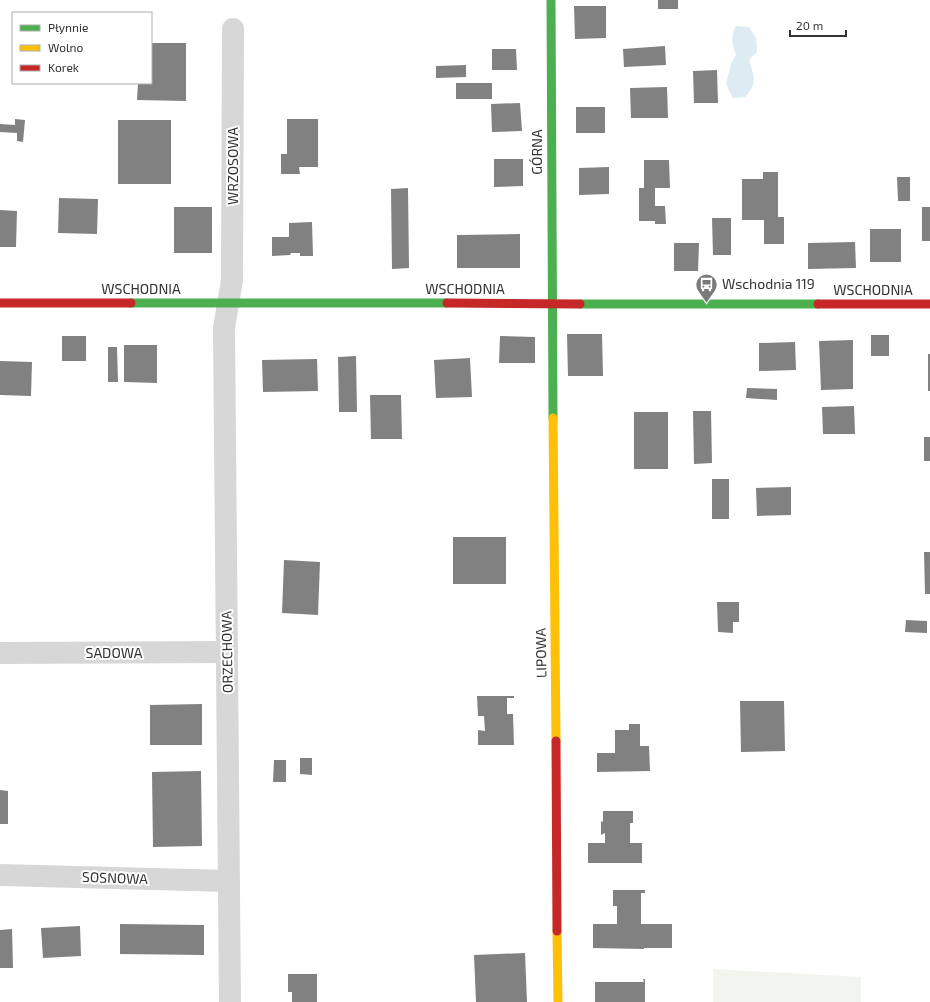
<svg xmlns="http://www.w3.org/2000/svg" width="930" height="1002" font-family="'Exo 2',sans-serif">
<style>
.green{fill:#f1f5ed}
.water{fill:#ddebf3}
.building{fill:#818181}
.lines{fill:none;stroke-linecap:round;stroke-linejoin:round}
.street{stroke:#d7d7d7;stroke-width:22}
.fast{stroke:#4caf50;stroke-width:9}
.slow{stroke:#ffc107;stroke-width:9}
.jam{stroke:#c62828;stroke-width:9}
.labels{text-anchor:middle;stroke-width:4;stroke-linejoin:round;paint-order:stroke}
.street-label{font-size:14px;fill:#333;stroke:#fff}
.poi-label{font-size:14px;fill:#333;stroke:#fff;text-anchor:start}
</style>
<rect width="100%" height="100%" fill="#fff"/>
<polygon class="green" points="713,969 861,977 861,1002 713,1002"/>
<path class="water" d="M 736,26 L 749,27 L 756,38 L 757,52 L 749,60 C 754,77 758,83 745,97 L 733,98 L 726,84 L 731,64 L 736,55 C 732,44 730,36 736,26 Z"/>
<g class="building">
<rect x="658" y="0" width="20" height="9"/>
<polygon points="574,6 606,6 606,38 575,39"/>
<polygon points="151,43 186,43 186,101 137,100 138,83 151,83"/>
<polygon points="665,46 666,65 624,67 623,49"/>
<polygon points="492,49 516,49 517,70 492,70"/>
<polygon points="466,65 466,77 436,78 436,66"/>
<polygon points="717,70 718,103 694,103 693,71"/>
<rect x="456" y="83" width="36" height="16"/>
<polygon points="667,87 668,118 631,118 630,88"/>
<polygon points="520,103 522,131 492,132 491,104"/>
<rect x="576" y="107" width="29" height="26"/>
<polygon points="15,119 25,120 23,142 17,141 17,133 0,132 0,124 15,125"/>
<polygon points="287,119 318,119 318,167 299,167 300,174 281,174 281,154 287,154"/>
<rect x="118" y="120" width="53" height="64"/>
<polygon points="494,159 523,159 523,186 494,187"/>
<polygon points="644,160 669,160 670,188 655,188 655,206 665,206 666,224 655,224 655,221 639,221 639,188 644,188"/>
<polygon points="609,167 609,194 579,195 579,168"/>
<polygon points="763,172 778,172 778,217 784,217 784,244 764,244 764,220 742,220 742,179 763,179"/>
<polygon points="897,177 910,177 910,201 898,201"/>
<polygon points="408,188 409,268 392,269 391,189"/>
<polygon points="59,198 98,199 97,234 58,233"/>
<rect x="174" y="207" width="38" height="46"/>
<rect x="922" y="207" width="8" height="34"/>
<polygon points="0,210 17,211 16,247 0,247"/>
<polygon points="712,218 731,218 731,255 713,255"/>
<polygon points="312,222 313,256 300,256 300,253 291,253 290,255 272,256 272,237 289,237 289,223"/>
<rect x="870" y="229" width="31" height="33"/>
<polygon points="520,234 520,268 457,268 457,235"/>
<polygon points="855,242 856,268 808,269 808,243"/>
<polygon points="674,243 699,243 698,271 674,271"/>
<polygon points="567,334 602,334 603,376 568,376"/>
<rect x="871" y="335" width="18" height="21"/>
<rect x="62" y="336" width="24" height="25"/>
<polygon points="500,336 535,337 535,363 499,363"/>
<polygon points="853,340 853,389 821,390 819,341"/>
<polygon points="795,342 796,370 759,371 759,343"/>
<polygon points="124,345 157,345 157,383 124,382"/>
<polygon points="108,347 117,347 118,382 108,382"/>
<rect x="928" y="354" width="2" height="37"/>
<polygon points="356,356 357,412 339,412 338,357"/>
<polygon points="470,358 472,397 436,398 434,360"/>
<polygon points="317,359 318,391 263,392 262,360"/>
<polygon points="0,361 32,362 31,396 0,395"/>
<polygon points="747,388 777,389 777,400 746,398"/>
<polygon points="370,395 401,395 402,439 371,439"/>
<polygon points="854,406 855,434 823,434 822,407"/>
<polygon points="693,411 711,411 712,463 694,464"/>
<rect x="634" y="412" width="34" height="57"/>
<rect x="924" y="437" width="6" height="24"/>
<rect x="712" y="479" width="17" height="40"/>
<polygon points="791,487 791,515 757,516 756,488"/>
<rect x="453" y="537" width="53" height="47"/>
<polygon points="924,552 930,552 930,594 925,594"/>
<polygon points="284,560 320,562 318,615 282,613"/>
<polygon points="717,602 739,602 739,622 733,622 733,633 718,632"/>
<polygon points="906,620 927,621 927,633 905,632"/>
<polygon points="477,696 514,696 514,698 507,698 507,714 513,714 514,745 478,745 478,730 485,731 484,716 478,716"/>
<polygon points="740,701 784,701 785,751 741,752"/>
<polygon points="202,704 202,745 150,745 150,705"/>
<polygon points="629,724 640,724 640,746 649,746 650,771 597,772 597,753 615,753 615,730 629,730"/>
<polygon points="300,758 312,758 312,775 300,774"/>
<polygon points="274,760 286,760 286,782 273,782"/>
<polygon points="201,771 202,846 153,847 152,772"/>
<polygon points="0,790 8,791 8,824 0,824"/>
<polygon points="603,811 633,811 633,823 630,823 630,843 642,843 642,863 588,863 588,843 605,843 605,833 601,835 601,821 603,822"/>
<polygon points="613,890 645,890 645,893 641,893 641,924 672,924 672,948 644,948 644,949 593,948 593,924 617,924 617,906 613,906"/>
<polygon points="120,924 204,925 204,955 120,954"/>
<polygon points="80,926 81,956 43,958 41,928"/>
<polygon points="12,929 13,968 0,968 0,930"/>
<polygon points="525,953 527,1002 476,1002 474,955"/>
<polygon points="288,974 317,974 317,1002 292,1002 292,992 288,992"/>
<polygon points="643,979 645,979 645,1002 595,1002 595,982 644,982"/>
</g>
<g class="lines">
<g class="street">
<polyline points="0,653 227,652"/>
<polyline points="0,875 229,881"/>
<polyline points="230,1002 224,328 232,280 233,29"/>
</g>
<g class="fast">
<polyline points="551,0 553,418"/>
<polyline points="131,303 447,303"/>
<polyline points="580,304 818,304"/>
</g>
<g class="slow">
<polyline points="553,418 556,741"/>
<polyline points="557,931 558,1002"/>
</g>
<g class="jam">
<polyline points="0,303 131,303"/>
<polyline points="447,303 580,304"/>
<polyline points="818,304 930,304"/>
<polyline points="556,741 557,931"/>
</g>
</g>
<defs>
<symbol id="bus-pin" viewBox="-11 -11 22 30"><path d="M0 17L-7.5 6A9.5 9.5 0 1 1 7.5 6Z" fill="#7a7a7a" stroke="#fff"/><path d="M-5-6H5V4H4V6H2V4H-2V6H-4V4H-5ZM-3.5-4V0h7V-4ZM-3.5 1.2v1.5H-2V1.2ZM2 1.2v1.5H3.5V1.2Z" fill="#fff"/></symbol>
</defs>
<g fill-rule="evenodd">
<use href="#bus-pin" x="694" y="272" width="25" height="34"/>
</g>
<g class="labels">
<g class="street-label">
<text transform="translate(537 152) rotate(-90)" y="5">GÓRNA</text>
<text transform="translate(233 166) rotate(-90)" y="5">WRZOSOWA</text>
<text x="141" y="294">WSCHODNIA</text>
<text x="465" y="294">WSCHODNIA</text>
<text x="873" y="295">WSCHODNIA</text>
<text transform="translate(227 652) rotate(-91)" y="5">ORZECHOWA</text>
<text x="114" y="658">SADOWA</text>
<text transform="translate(541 653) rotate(-91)" y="5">LIPOWA</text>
<text transform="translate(115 878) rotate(2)" y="5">SOSNOWA</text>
</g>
<g class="poi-label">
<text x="722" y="289">Wschodnia 119</text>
</g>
</g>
<rect x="12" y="12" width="140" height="72" fill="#ffffff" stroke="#adadad"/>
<rect x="20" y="25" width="20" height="6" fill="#4caf50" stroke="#adadad"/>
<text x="48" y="32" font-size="12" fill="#333333">Płynnie</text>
<rect x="20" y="45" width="20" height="6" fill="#ffc107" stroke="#adadad"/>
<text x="48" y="52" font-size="12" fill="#333333">Wolno</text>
<rect x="20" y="65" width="20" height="6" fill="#c62828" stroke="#adadad"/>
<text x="48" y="72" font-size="12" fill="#333333">Korek</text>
<path d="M790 30v6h56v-6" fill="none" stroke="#333333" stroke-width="2"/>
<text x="796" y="30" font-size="12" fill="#333333" stroke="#ffffff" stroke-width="3" paint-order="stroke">20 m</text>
</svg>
